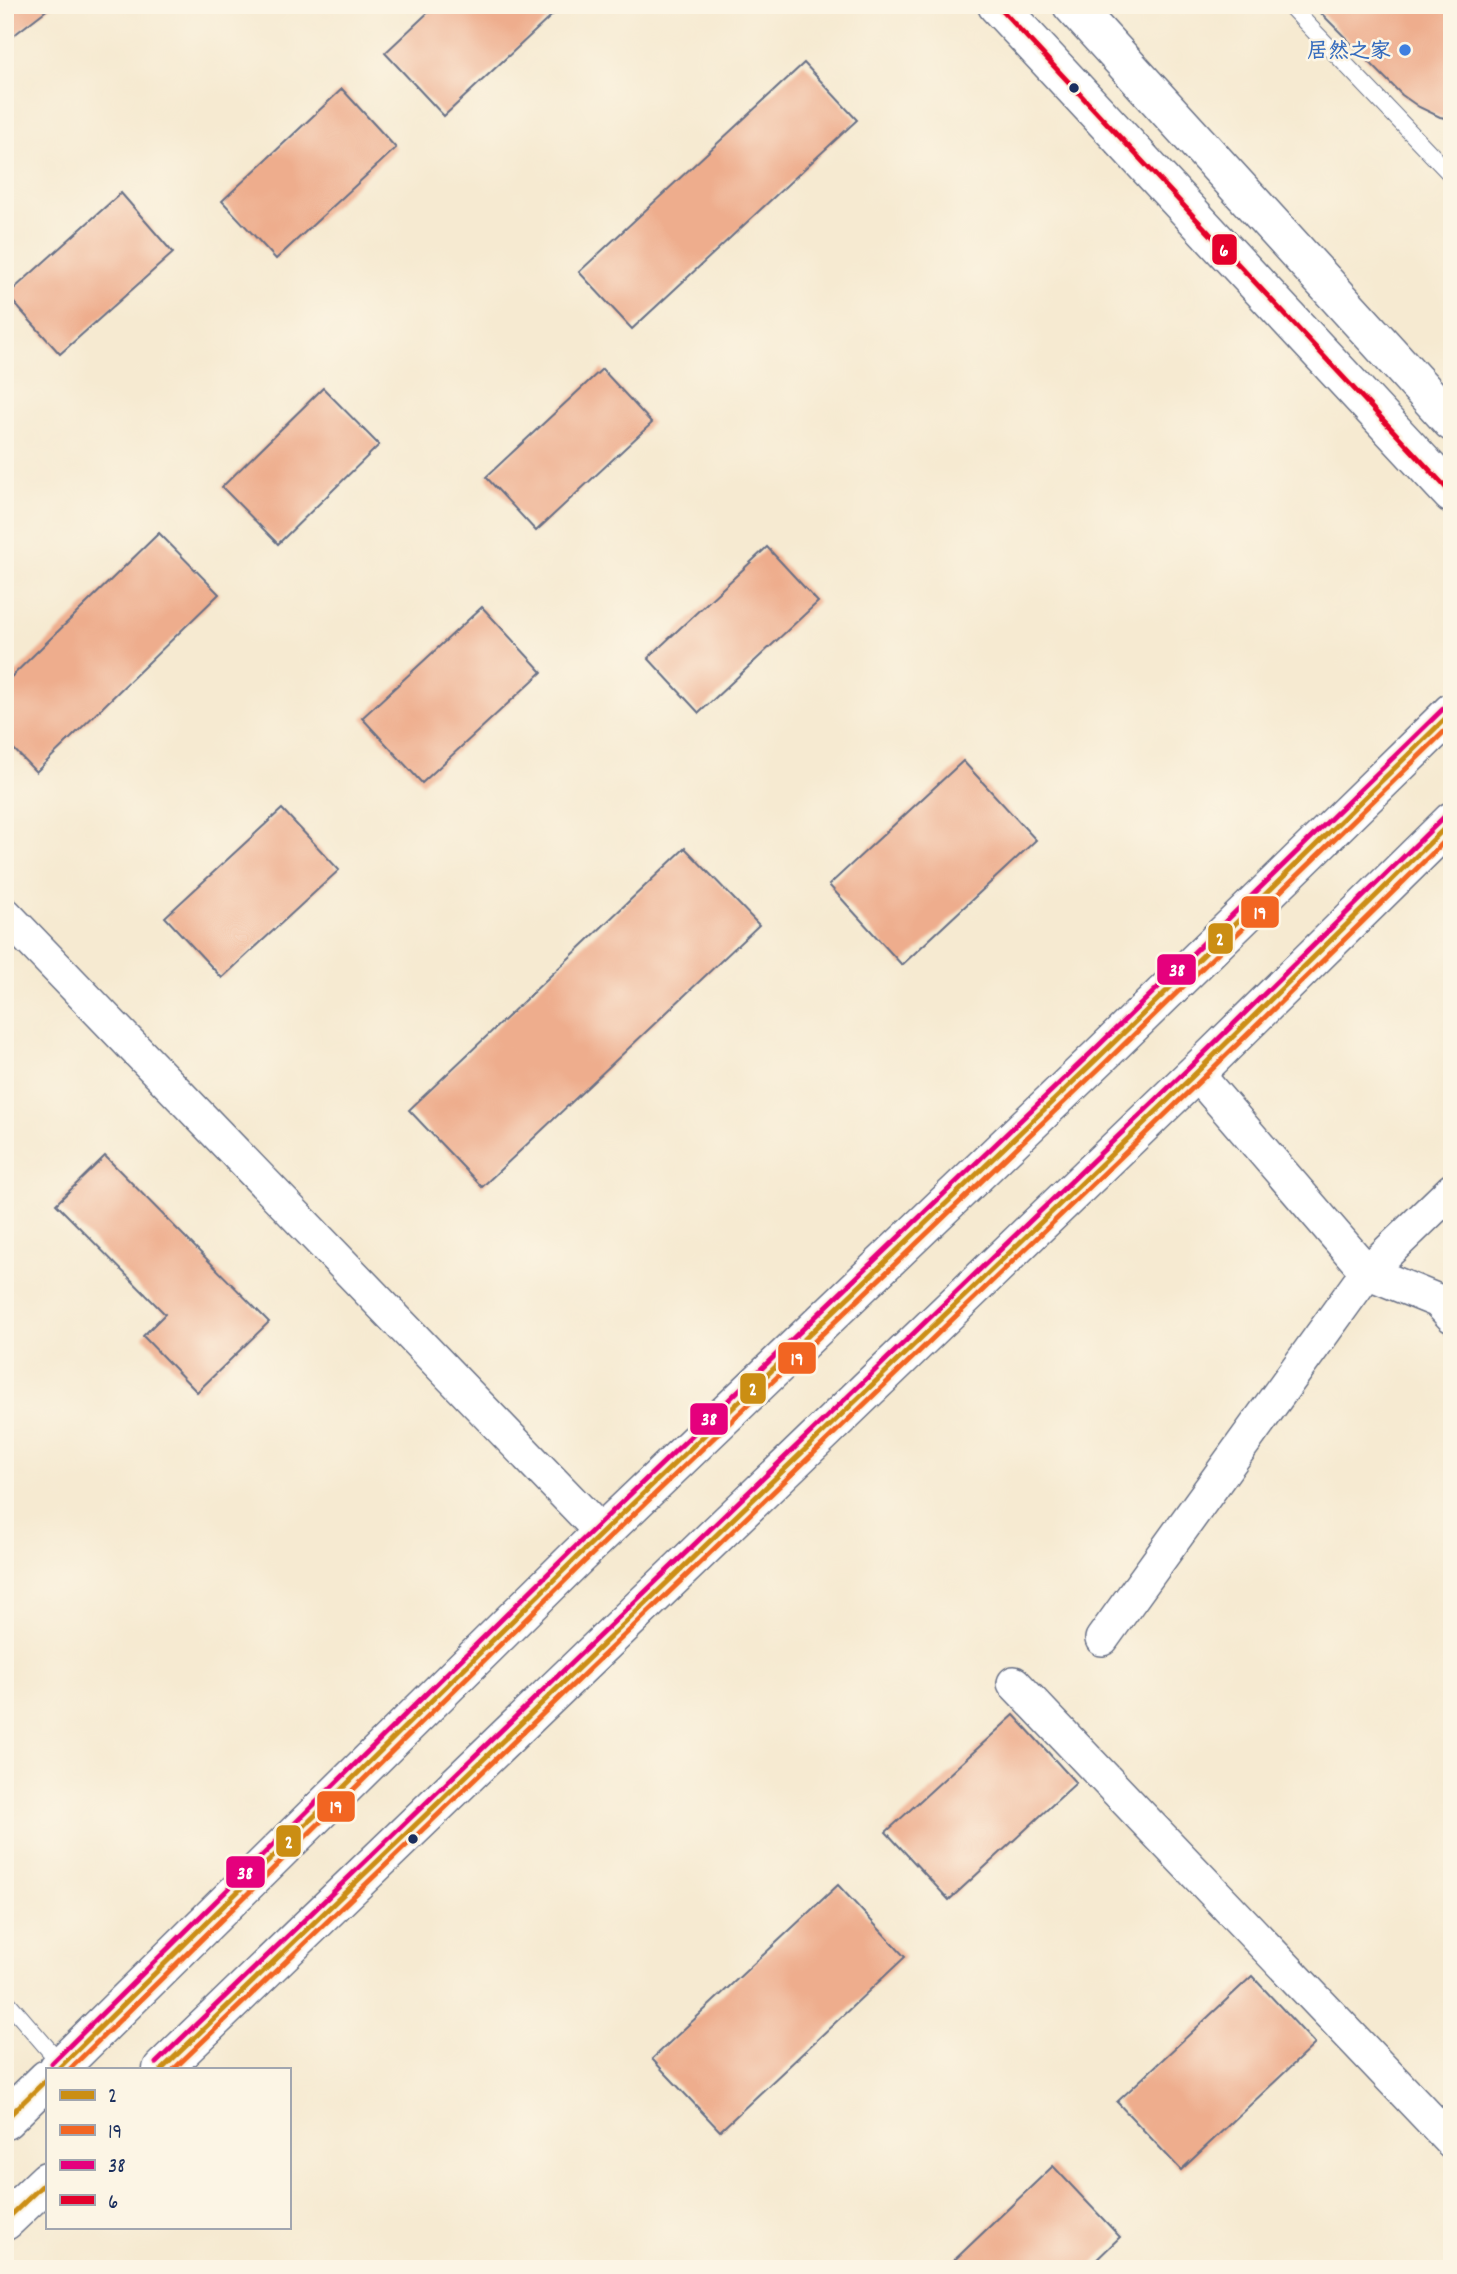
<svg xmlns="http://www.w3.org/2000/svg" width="1457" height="2274" font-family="Dekko,'LXGW WenKai TC',sans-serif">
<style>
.building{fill:#eead8d}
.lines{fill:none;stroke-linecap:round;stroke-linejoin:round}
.lane-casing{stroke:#687086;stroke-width:18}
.street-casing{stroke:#687086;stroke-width:36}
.primary-casing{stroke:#687086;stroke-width:41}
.lane{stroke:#fff;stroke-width:16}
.street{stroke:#fff;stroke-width:33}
.primary{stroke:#fff;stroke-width:38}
.bus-1-casing{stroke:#fcf5e5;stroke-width:10}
.bus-2-casing{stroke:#fcf5e5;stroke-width:10}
.bus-3-casing{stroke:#fcf5e5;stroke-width:10}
.bus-4-casing{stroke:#fcf5e5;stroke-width:10}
.bus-1{stroke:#cb8e13;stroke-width:5}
.bus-2{stroke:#f26522;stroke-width:5}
.bus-3{stroke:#e5007d;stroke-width:5}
.bus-4{stroke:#e4002b;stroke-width:5}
.shop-dot{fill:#3f7fe0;stroke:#fcf5e5;stroke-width:2.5}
.bus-dot{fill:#1b2f5e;stroke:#fcf5e5;stroke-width:2.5}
.labels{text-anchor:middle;stroke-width:5;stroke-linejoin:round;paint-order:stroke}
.shop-label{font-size:21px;font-weight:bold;fill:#366cbe;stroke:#fcf5e5;text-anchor:end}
.line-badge{stroke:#fcf5e5;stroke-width:2.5}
.badge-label{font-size:19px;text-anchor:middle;font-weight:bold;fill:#fff}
</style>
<rect width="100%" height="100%" fill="#fcf5e5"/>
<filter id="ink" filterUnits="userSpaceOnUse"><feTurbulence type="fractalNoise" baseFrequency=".0143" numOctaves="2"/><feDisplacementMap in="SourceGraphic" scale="14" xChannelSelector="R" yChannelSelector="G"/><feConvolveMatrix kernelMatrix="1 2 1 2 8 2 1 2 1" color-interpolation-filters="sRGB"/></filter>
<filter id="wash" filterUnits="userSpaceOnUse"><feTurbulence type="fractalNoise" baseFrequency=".00686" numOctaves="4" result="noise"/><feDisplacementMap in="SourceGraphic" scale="28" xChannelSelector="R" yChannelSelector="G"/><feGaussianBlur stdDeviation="1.57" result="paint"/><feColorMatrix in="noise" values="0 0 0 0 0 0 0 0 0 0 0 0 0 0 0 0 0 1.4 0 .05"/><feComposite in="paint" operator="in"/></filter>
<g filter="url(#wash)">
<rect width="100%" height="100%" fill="#f6ead1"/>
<g id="blocks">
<g class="building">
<polygon points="5,5 53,5 5,42"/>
<polygon points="436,5 563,5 444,116 385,53"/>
<polygon points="1313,5 1452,5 1452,119 1440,117 1419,107 1402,95"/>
<polygon points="804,63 857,120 632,329 579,272"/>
<polygon points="342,89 396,148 276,259 222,201"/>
<polygon points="121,193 173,253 60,354 7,295"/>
<polygon points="602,369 652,423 536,531 486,477"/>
<polygon points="323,388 379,445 278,544 222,487"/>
<polygon points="159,533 219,594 36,772 5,740 5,683"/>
<polygon points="767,547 818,602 699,713 648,658"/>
<polygon points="482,607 542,672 422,783 362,718"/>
<polygon points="963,761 1036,840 902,965 829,885"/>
<polygon points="282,809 339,870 222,978 165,917"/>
<polygon points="685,848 759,925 482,1187 409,1110"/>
<polygon points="105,1156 269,1322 197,1392 143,1336 165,1314 56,1204"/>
<polygon points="1014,1715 1076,1783 949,1900 886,1832"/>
<polygon points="838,1885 905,1957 720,2131 652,2059"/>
<polygon points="1252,1976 1315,2044 1181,2170 1117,2102"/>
<polygon points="1053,2166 1120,2237 1087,2269 945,2269"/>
</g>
</g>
</g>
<g filter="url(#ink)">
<use href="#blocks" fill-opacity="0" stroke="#687086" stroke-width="2"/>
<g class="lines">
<defs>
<g id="lane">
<polyline points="1289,5 1452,176"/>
<polyline points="5,1999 62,2065"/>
</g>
<g id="street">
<polyline points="5,914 602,1533"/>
<polyline points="1196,1073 1367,1272 1438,1301 1452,1316"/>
<polyline points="1102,1639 1367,1272 1452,1190"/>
<polyline points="1014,1683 1452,2142"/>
</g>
<g id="primary">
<polyline points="997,5 1452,494"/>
<polyline points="1072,5 1452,422"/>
<polyline points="58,2069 577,1557 1100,1056 1452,712"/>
<polyline points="162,2069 1196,1073 1452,821"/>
<polyline points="5,2120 47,2079"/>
<polyline points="5,2221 47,2181"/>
</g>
</defs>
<use href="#lane" class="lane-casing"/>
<use href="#street" class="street-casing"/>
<use href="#primary" class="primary-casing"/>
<use href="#lane" class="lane"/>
<use href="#street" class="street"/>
<use href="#primary" class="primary"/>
<defs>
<g id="bus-1">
<polyline points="58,2069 577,1557 1100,1056 1452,712"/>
<polyline points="162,2069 1196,1073 1452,821"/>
<polyline points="5,2120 47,2079"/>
<polyline points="5,2221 47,2181"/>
</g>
<g id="bus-2">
<polyline points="70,2069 583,1563 1106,1062 1452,724"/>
<polyline points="174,2069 1202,1079 1452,834"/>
</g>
<g id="bus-3">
<polyline points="52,2063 571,1551 1094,1050 1446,706"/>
<polyline points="156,2063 1190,1067 1446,815"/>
</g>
<polyline id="bus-4" points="997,5 1452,494"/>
</defs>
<use href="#bus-1" class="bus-1-casing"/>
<use href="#bus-2" class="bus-2-casing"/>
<use href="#bus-3" class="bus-3-casing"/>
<use href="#bus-4" class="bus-4-casing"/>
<use href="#bus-1" class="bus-1"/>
<use href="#bus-2" class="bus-2"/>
<use href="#bus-3" class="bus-3"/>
<use href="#bus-4" class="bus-4"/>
</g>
</g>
<circle class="shop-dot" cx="1405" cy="50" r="7"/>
<g class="bus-dot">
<circle cx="1074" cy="88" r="6"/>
<circle cx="413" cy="1839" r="6"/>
</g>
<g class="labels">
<g class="shop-label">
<text x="1391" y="57">居然之家</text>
</g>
</g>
<g class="line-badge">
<rect x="1211" y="233" width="27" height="33" rx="7" fill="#e4002b"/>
<rect x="1240" y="895" width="40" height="34" rx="7" fill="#f26522"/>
<rect x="1207" y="922" width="27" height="33" rx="7" fill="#cb8e13"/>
<rect x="1156" y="953" width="41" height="33" rx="7" fill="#e5007d"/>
<rect x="777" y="1341" width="40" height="34" rx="7" fill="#f26522"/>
<rect x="739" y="1372" width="28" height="33" rx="7" fill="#cb8e13"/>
<rect x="689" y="1402" width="40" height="34" rx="7" fill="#e5007d"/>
<rect x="316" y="1790" width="40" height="33" rx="7" fill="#f26522"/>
<rect x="275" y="1824" width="27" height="34" rx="7" fill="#cb8e13"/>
<rect x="225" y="1855" width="41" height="34" rx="7" fill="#e5007d"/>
</g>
<g class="badge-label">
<text x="1224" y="256">6</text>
<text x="1260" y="919">19</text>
<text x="1220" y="945">2</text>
<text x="1177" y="976">38</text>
<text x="797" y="1365">19</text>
<text x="753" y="1395">2</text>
<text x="709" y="1425">38</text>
<text x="336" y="1813">19</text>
<text x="289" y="1848">2</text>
<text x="245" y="1879">38</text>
</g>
<rect width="1457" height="2274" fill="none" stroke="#fcf5e5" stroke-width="28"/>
<rect x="46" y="2068" width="245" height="161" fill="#fcf5e5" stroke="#a2a6af" stroke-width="2"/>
<rect x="60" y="2090" width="35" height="10" fill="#cb8e13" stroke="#a2a6af" stroke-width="2"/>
<text x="108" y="2102" font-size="21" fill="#1b2f5e">2</text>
<rect x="60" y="2125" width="35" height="10" fill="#f26522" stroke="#a2a6af" stroke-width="2"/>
<text x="108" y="2138" font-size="21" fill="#1b2f5e">19</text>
<rect x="60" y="2160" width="35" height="10" fill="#e5007d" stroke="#a2a6af" stroke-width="2"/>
<text x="108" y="2172" font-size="21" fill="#1b2f5e">38</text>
<rect x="60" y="2195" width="35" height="10" fill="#e4002b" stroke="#a2a6af" stroke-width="2"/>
<text x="108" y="2208" font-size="21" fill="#1b2f5e">6</text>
</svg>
